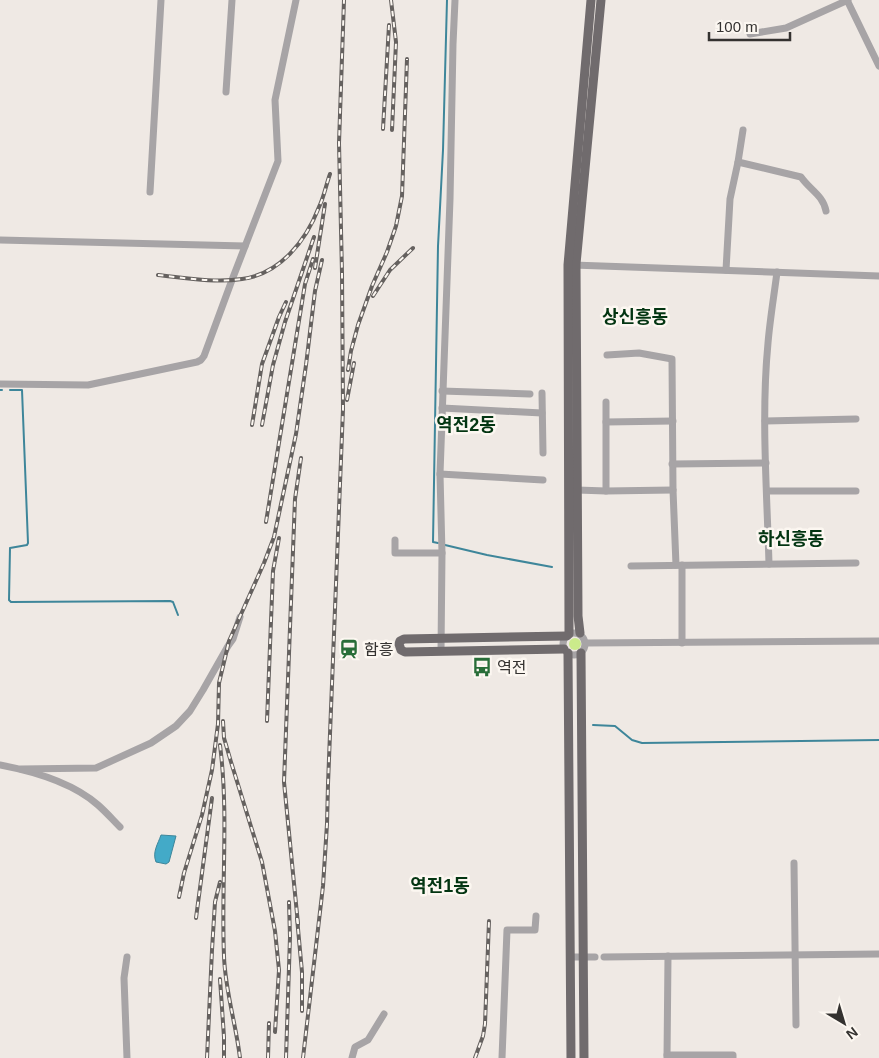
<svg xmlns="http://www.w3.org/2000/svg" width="879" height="1058" font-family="Helvetica,'Noto Sans KR',sans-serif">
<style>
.green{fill:#cbeb8b}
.water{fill:#43aac8;stroke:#3e869a}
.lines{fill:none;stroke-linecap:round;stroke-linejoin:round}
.stream{stroke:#3e869a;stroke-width:2}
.minor{stroke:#a7a4a6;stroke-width:7}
.major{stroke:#706b6d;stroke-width:9}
.rail-casing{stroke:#65615f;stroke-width:4}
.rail{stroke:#fcf7f1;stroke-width:2;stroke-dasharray:5.5;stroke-linecap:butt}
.labels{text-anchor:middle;stroke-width:5;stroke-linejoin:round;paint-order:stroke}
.poi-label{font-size:16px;fill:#343230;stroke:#fcf7f1;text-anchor:start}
.neighbourhood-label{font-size:18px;font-weight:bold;fill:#033512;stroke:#fcf7f1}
</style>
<rect width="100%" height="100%" fill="#efe9e4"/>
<circle class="green" cx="575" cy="644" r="6"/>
<path class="water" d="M 161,835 L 176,836 L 169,862 L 166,864 L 156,862 C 152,852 158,844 161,835 Z"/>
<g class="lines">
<g class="stream">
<polyline points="0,390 2,390"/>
<polyline points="10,390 22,390 28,543 27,545 10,548 9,600 11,602 170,601 173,602 178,615"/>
<polyline points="438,543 433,542 438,246 443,150 447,0"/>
<polyline points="445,545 487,555 552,567"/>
<polyline points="593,725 615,726 632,740 642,743 879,740"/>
</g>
<g class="minor">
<polyline points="847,0 879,66"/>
<polyline points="750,34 786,28 848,0"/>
<polyline points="226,92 232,0"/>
<path d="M 738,162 L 801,177 C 810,190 823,195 826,211"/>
<polyline points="150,192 161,0"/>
<polyline points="0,240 245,246"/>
<polyline points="573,265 879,276"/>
<polyline points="726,270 730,199 738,162 743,130"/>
<polyline points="607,355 639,353 672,359 673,490 676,565"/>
<polyline points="0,384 88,385 197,362 201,360 204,356 232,280 278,161 275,100 296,0"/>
<polyline points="442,391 530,394"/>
<polyline points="542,393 543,453"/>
<polyline points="606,402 606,491"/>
<polyline points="442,408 542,413"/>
<polyline points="765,421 856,419"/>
<polyline points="606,422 673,421"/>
<polyline points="672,464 766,463"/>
<polyline points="440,474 543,480"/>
<polyline points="577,490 606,491 673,490"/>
<polyline points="767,491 856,491"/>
<polyline points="395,540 395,553 442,553"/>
<path d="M 769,564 C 767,492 761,416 768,343 C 770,319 774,296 777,272"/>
<polyline points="682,565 682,643"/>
<polyline points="631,566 856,563"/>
<circle cx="574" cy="644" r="11"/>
<polyline points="586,643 879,641"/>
<polyline points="441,651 442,553 440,474 450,199 453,44 455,0"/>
<path d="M 0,765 C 32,771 73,783 98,805 C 106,812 113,820 120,827"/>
<polyline points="21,769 96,768 151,743 176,726 190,711 203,690 228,646 233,639 240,617"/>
<polyline points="794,863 796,1025"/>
<polyline points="570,957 595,957"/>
<polyline points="604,957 879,954"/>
<polyline points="667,1055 733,1055 733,1058"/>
<polyline points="127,1058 124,978 127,957"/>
<polyline points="352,1058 355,1047 368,1040 384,1014"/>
<polyline points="502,1058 507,930 535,930 536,916"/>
<polyline points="667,1058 668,956"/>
</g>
<g class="major">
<polyline points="580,633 578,616 576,264 601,0"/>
<polyline points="569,634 568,265 591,0"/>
<polyline points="564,649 405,652 401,650 399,644 400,641 404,639 567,636"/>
<polyline points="568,653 571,1058"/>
<polyline points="581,653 584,1058"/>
</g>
<defs>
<g id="rail">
<polyline points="391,0 396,42 392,130"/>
<polyline points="383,129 389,25"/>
<polyline points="315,268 325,204"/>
<path d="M 158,275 C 186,278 215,283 242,279 C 280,274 306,241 319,207 C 324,197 326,185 330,174"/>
<polyline points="373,296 390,270 413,248"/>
<polyline points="348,370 351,351 358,325 372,286 387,252 396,226 402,196 407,59"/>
<polyline points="347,400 354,363"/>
<polyline points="252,425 262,364 279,317 286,302"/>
<polyline points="262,425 273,365 285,322 314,237"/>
<polyline points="266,522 305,284 313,259"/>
<polyline points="223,721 224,738 231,762 262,862 275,931 279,970 275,1032"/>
<polyline points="267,721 273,571 279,538"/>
<path d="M 220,745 C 229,815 221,885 224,956 C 225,990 236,1024 240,1058"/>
<polyline points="179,897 184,873 202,815 212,770 218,724 219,683 229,641 264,563 274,537 296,434 306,365 315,291 322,260"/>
<polyline points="196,918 212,798"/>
<polyline points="297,918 302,972 302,1011"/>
<polyline points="298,924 284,782 295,499 301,458"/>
<polyline points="220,979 224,1037 224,1058"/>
<polyline points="207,1058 212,950 215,902 220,882"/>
<polyline points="268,1058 269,1023"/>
<polyline points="286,1058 290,937 289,902"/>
<polyline points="303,1058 323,886 327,824 328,784 343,409 342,273 339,143 344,0"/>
<polyline points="475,1058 483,1036 485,1024 489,921"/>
</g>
</defs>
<use href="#rail" class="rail-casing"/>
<use href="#rail" class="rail"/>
</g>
<defs>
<symbol id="station-bare" viewBox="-9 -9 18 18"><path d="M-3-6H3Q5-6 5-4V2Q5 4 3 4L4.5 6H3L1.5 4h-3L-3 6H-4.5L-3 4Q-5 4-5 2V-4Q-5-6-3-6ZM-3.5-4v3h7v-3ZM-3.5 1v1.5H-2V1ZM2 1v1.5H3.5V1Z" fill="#286d38" stroke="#fcf7f1" stroke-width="2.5" paint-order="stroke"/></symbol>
<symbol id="bus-bare" viewBox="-9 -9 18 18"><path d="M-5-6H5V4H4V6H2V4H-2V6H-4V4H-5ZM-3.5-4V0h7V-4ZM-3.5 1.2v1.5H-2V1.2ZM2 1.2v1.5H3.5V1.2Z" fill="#286d38" stroke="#fcf7f1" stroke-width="2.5" paint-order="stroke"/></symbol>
</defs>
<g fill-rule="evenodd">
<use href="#station-bare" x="335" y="635" width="28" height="28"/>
<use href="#bus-bare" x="468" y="653" width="28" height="28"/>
</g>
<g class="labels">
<g class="poi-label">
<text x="364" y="655">함흥</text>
<text x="497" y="673">역전</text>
</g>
<g class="neighbourhood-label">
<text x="635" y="323">상신흥동</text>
<text x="466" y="431">역전2동</text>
<text x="791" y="545">하신흥동</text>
<text x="440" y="892">역전1동</text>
</g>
</g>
<g transform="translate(844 1023) rotate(142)" stroke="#fcf7f1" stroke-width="4" paint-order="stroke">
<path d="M0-4L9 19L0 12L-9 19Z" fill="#343230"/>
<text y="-8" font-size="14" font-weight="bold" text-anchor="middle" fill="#343230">N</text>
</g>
<path d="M709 32v8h81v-8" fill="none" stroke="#343230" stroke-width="2.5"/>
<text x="716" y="32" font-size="15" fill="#343230" stroke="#fcf7f1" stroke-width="4" paint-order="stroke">100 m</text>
</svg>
